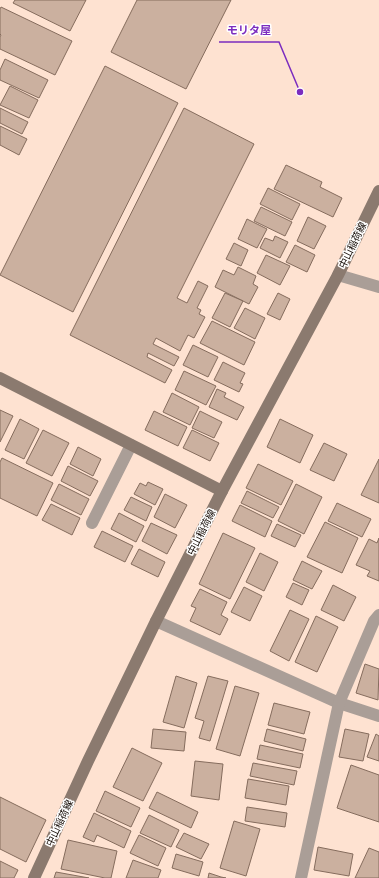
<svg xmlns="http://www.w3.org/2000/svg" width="379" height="878" font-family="'DM Sans','Noto Sans JP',sans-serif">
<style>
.building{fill:#cbb09f;stroke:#856c5d}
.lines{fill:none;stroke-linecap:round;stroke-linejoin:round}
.lane{stroke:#aa9e97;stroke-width:12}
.street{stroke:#aa9e97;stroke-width:12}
.secondary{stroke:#8b7a6f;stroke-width:12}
.labels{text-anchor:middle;stroke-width:3;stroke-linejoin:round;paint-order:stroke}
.street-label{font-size:10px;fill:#170e08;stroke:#fff}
.leader{fill:none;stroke:#7b2cbf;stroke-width:1.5}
.callout-dot{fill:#7b2cbf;stroke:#fff;stroke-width:1.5}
.callout-label{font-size:11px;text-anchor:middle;font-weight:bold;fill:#7b2cbf;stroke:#fff;stroke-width:3;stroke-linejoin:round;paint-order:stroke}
</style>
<rect width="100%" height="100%" fill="#fee2d1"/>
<g class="building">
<polygon points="15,0 86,0 70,31 13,3"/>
<polygon points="137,0 231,0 186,89 111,52"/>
<polygon points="1,7 72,41 55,75 0,49 0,37 1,35 0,34 0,9"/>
<polygon points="5,59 48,80 39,98 0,80 0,70"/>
<polygon points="105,66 178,103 73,312 0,275"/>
<polygon points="10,86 38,100 29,118 0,105"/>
<polygon points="0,108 28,122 22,134 0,123"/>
<polygon points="184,108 254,144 177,298 187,303 198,281 208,286 197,308 201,310 199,314 205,317 194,338 188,335 180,351 156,338 153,344 179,357 174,366 148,353 147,357 172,370 165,383 70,335"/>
<polygon points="0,126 27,139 19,155 0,145"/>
<polygon points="286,165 322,182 320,187 342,198 333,217 274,189"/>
<polygon points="268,188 300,204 292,220 260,204"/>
<polygon points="261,207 292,222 285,236 254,221"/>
<polygon points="308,217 326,226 314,249 297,241"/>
<polygon points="247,219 267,229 257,248 238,239"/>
<polygon points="275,236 288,242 280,258 260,248 265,238 273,241"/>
<polygon points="234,243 248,250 241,266 226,259"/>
<polygon points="295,245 315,255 307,272 286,262"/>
<polygon points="266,255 290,266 280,285 257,273"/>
<polygon points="238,267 256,276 253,284 258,287 249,304 215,287 223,270 234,275"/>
<polygon points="225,293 243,301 230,327 212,318"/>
<polygon points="278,293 290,299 280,320 267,314"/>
<polygon points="245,308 265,318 255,339 234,328"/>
<polygon points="212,321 255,342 244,365 200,343"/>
<polygon points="193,345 218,357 208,377 183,365"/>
<polygon points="223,362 245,373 240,383 243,384 239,392 214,380"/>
<polygon points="184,371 216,386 206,405 175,390"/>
<polygon points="217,389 226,393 224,397 244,407 237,420 209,407"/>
<polygon points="172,393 199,407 190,425 163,412"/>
<polygon points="0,410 13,416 0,442"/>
<polygon points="154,411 187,427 178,446 145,430"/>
<polygon points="200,411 222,422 214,438 192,428"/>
<polygon points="20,419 39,429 24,459 5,450"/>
<polygon points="280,419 313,435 300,463 267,447"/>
<polygon points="43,430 69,443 52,476 26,463"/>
<polygon points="192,430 219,443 210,461 183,448"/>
<polygon points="324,443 347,454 334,481 310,470"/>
<polygon points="78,447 101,459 93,476 70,464"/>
<polygon points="2,458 53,483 37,516 0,498 0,462"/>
<polygon points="379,459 379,503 361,495"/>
<polygon points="258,464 293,481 281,505 246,488"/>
<polygon points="68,466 98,481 90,496 61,481"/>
<polygon points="148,482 163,489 155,505 134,494 140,483 146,486"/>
<polygon points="59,484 89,499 81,515 51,500"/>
<polygon points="296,484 322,497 304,534 278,521"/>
<polygon points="247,491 279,507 273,518 241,503"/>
<polygon points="165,494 187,505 175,528 154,517"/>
<polygon points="131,497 152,507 146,521 124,510"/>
<polygon points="337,503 371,519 362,537 328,521"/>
<polygon points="51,504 80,518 72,535 42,520"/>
<polygon points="240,505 272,521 265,537 232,521"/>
<polygon points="119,513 144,526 136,542 111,529"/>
<polygon points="325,522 358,538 342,573 307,557"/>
<polygon points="151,523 177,535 167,554 142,541"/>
<polygon points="277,524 301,535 295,547 271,536"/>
<polygon points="102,531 133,546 125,562 94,547"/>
<polygon points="223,533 255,548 230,599 199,584"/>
<polygon points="379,538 379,581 367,576 370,571 356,565 369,539 377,543"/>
<polygon points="139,549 165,562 158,577 131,564"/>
<polygon points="260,553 278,562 264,591 246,582"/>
<polygon points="302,561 322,571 312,589 293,580"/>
<polygon points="293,583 309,590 302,605 286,597"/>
<polygon points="333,585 356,597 344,621 321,610"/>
<polygon points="244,587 262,596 250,621 231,612"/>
<polygon points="200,589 227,602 221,615 228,619 220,635 190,621 196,608 191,606"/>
<polygon points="290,610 309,619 289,661 270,651"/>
<polygon points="316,616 338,627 317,672 295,662"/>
<polygon points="365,664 379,669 378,700 356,693"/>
<polygon points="176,676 197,683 184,728 163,722"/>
<polygon points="208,676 228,681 210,741 199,738 204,721 195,718"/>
<polygon points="235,686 259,693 240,756 216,749"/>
<polygon points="274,703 310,712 304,734 268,725"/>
<polygon points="153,729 186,732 184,751 151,748"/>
<polygon points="267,729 306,739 303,751 264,741"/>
<polygon points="345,729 369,734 363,761 339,757"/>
<polygon points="376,734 379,736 379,761 367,757"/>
<polygon points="260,745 303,754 300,768 257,759"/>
<polygon points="132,748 162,763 143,801 113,787"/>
<polygon points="195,761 223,764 219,800 191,796"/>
<polygon points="253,763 297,771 294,785 250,776"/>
<polygon points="351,765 379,775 379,822 337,808"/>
<polygon points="248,779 289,786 286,805 245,798"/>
<polygon points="105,791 140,808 131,827 96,811"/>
<polygon points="157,792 198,812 191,828 149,808"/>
<polygon points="0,797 46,820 26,862 0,849"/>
<polygon points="247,807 287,813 285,827 245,821"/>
<polygon points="94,813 131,831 124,848 97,835 94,842 83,837"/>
<polygon points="149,815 179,830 171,847 140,833"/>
<polygon points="234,821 260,829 246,876 220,868"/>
<polygon points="184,833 209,844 201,859 176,847"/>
<polygon points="139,835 166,848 158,866 130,853"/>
<polygon points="68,840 117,851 111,878 105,878 61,869"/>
<polygon points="318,847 353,854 349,876 314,870"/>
<polygon points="369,848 379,852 379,878 355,878"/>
<polygon points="176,854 203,862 199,876 172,868"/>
<polygon points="133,860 161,870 158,878 126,878"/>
<polygon points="0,861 18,870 14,878 0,878"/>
<polygon points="56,872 89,878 54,878"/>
<polygon points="209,873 221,877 226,878 208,878"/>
</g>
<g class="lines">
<g class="lane">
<polyline points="92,523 131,445"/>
<polyline points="339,703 379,716"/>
</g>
<g class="street">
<polyline points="338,275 379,287"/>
<polyline points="156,621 339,703"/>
<polyline points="301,878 339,703 374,621 379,615"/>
</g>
<g class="secondary">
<polyline points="0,378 222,491"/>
<polyline points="34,878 88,761 156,621 222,491 338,275 379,191"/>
</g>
</g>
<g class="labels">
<g class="street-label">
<text transform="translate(352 245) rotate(-64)" y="4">中山稲荷線</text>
<text transform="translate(201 532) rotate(-63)" y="4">中山稲荷線</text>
<text transform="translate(59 823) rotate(-65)" y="4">中山稲荷線</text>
</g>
</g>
<path class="leader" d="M300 92L279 42H219"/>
<circle class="callout-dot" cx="300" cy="92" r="4"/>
<g class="callout-label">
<text x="249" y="34">モリタ屋</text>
</g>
</svg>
